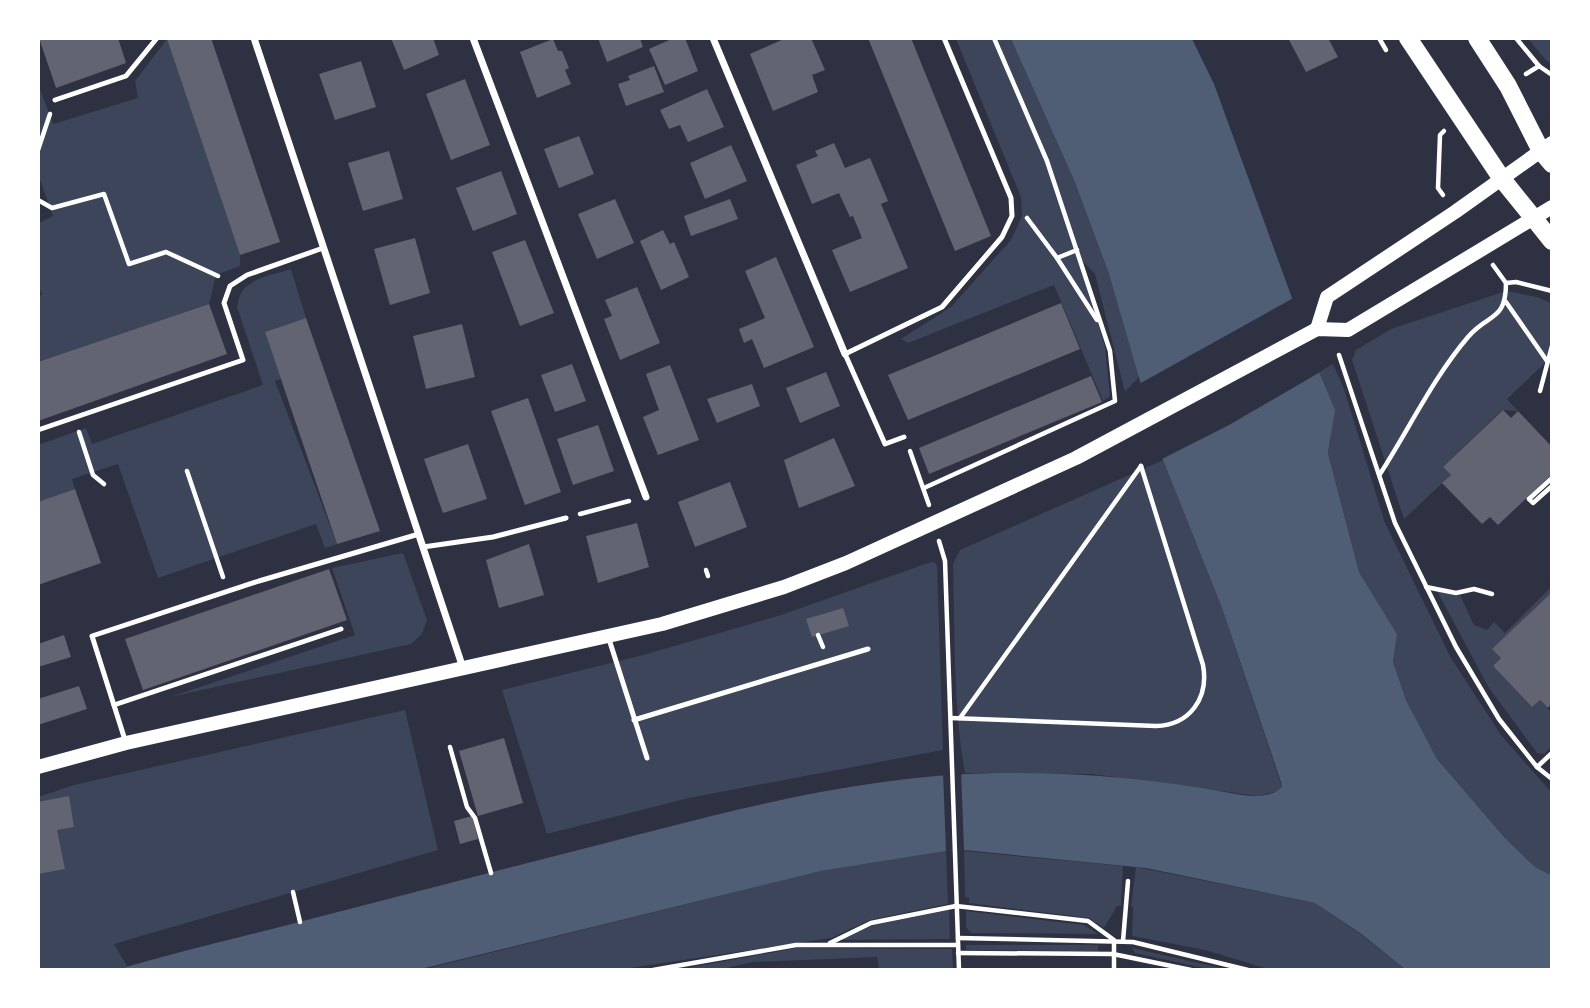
<svg xmlns="http://www.w3.org/2000/svg" width="1590" height="1008" font-family="'Source Sans 3',sans-serif">
<style>
.green{fill:#3c4559}
.water{fill:#4f5d75}
.pier{fill:#2d3142}
.building{fill:#626471}
.lines{fill:none;stroke-linecap:round;stroke-linejoin:round}
.path{stroke:#fff;stroke-width:4.5}
.service{stroke:#fff;stroke-width:5}
.minor{stroke:#fff;stroke-width:7}
.secondary{stroke:#fff;stroke-width:14}
.primary{stroke:#fff;stroke-width:18}
</style>
<rect width="100%" height="100%" fill="#2d3142"/>
<g class="green">
<polygon points="167,39 240,255 240,266 216,275 209,304 39,362 38,296 42,295 38,285 39,223 53,216 39,177 38,84 53,124 138,98 135,81"/>
<polygon points="956,39 1011,39 1074,180 1109,274 1140,376 1125,392 1095,274 1078,256 1105,347 1110,396 1103,401 1054,285 908,343 901,339 951,307 1011,240 1022,216 1021,197"/>
<polygon points="1528,39 1551,39 1551,63 1546,60"/>
<path d="M 291,269 L 306,318 L 265,332 L 281,379 L 275,381 L 337,544 L 325,548 L 316,524 L 158,578 L 118,464 L 72,479 L 75,489 L 39,502 L 38,445 L 86,428 L 92,444 L 263,385 L 237,307 C 240,278 267,277 291,269 Z"/>
<polygon points="1506,291 1537,297 1551,303 1551,365 1547,361 1507,399 1518,411 1502,410 1443,467 1451,475 1404,519 1352,360 1356,350 1391,329"/>
<polygon points="1333,364 1344,389 1385,523 1451,658 1501,735 1551,792 1551,875 1535,867 1505,838 1437,759 1406,700 1393,662 1397,634 1359,572 1328,452 1331,439 1319,372"/>
<path d="M 1163,460 L 1222,608 L 1282,787 L 1278,791 L 1258,796 L 1092,774 L 965,773 C 953,708 955,631 953,564 L 960,550 Z"/>
<polygon points="403,553 427,620 422,634 411,644 170,697 355,635 332,568"/>
<polygon points="931,562 936,563 937,567 943,750 689,798 547,834 502,690 643,655 781,615"/>
<polygon points="1551,587 1551,593 1493,649 1501,658 1493,666 1532,707 1540,700 1551,712 1551,747 1544,754 1537,753 1489,688 1437,591 1457,596 1460,595 1474,625 1487,630 1494,622 1505,633"/>
<polygon points="405,710 438,850 114,944 127,966 115,970 39,969 38,797 74,785"/>
<polygon points="946,851 948,904 870,920 831,938 624,969 421,970 821,871"/>
<polygon points="964,851 1123,866 1121,906 1117,906 1104,928 1089,918 969,903 969,898 965,897"/>
<polygon points="1136,867 1315,903 1359,933 1405,969 1268,969 1205,950 1132,936 1133,907 1131,907"/>
<polygon points="949,910 950,939 840,940 871,926"/>
<polygon points="966,911 1084,925 1098,934 971,933 966,927"/>
<polygon points="966,945 1098,945 1098,951 966,950"/>
<polygon points="797,948 952,949 953,969 879,969 877,957 753,962 723,969 682,969"/>
<polygon points="1132,948 1225,969 1208,969 1135,953"/>
</g>
<path class="water" d="M 1011,39 L 1192,39 L 1214,84 L 1319,372 L 1335,410 L 1328,453 L 1359,572 L 1397,634 L 1393,662 L 1406,700 L 1437,759 L 1505,838 L 1535,867 L 1551,875 L 1551,969 L 1405,969 L 1360,933 L 1315,903 L 1146,868 L 964,850 L 946,851 L 821,871 L 421,969 L 115,970 C 167,955 220,942 272,929 C 365,905 458,881 551,857 C 698,820 845,775 998,773 C 1076,772 1153,778 1230,793 C 1246,796 1269,800 1282,787 L 1281,782 L 1222,608 L 1163,460 L 1109,274 L 1074,180 Z"/>
<g class="pier">
<polygon points="1297,296 1322,371 1229,425 1160,460 1139,384"/>
<polygon points="961,770 964,850 946,851 943,772"/>
</g>
<g class="building">
<polygon points="39,38 118,38 126,63 56,88"/>
<polygon points="211,38 280,242 240,255 167,39"/>
<polygon points="391,38 433,38 439,55 404,70"/>
<polygon points="598,38 640,38 643,47 607,62"/>
<polygon points="674,38 685,38 698,71 665,85 649,49"/>
<polygon points="786,38 811,38 825,70 812,75 818,92 773,111 750,54"/>
<polygon points="868,38 911,38 991,236 955,251"/>
<polygon points="1288,38 1328,38 1338,57 1306,72"/>
<polygon points="553,39 558,51 562,51 569,68 565,70 571,84 537,98 520,52"/>
<polygon points="361,61 376,107 335,120 319,74"/>
<polygon points="654,66 664,92 626,106 618,84 630,80 628,76"/>
<polygon points="465,79 490,145 451,160 426,94"/>
<polygon points="707,89 724,127 688,142 680,125 669,129 660,110"/>
<polygon points="579,136 594,174 559,188 544,149"/>
<polygon points="834,143 845,168 870,158 888,201 881,204 908,268 850,292 832,250 862,238 853,216 850,217 839,193 812,204 796,165 818,156 815,151"/>
<polygon points="731,145 747,181 705,199 690,163"/>
<polygon points="389,151 403,199 363,211 348,163"/>
<polygon points="501,171 517,214 473,231 456,188"/>
<polygon points="615,199 634,243 597,259 578,214"/>
<polygon points="730,199 738,219 691,236 684,216"/>
<polygon points="663,230 670,244 674,242 689,277 661,290 640,241"/>
<polygon points="415,238 430,293 390,305 374,249"/>
<polygon points="525,240 554,313 520,326 492,252"/>
<polygon points="776,257 814,347 764,368 752,339 744,343 739,329 765,318 745,271"/>
<polygon points="637,287 660,343 620,360 604,319 612,316 605,300"/>
<polygon points="1061,303 1080,349 908,420 888,375"/>
<polygon points="209,304 227,354 38,421 38,362"/>
<polygon points="306,318 380,531 337,544 265,332"/>
<polygon points="462,324 475,377 426,389 413,336"/>
<polygon points="572,364 586,401 555,412 541,375"/>
<polygon points="670,365 699,440 658,455 643,417 659,410 646,374"/>
<polygon points="826,372 840,406 800,423 786,388"/>
<polygon points="1091,376 1102,402 929,474 919,448"/>
<polygon points="752,384 760,406 717,423 707,399"/>
<polygon points="528,398 561,492 525,505 491,411"/>
<polygon points="1503,410 1511,418 1518,411 1551,446 1551,475 1498,525 1490,517 1482,524 1442,483 1451,475 1443,467"/>
<polygon points="598,425 614,471 573,485 557,439"/>
<polygon points="834,438 855,486 799,508 784,460"/>
<polygon points="468,444 487,499 443,513 424,459"/>
<polygon points="730,482 747,527 695,547 678,502"/>
<polygon points="75,489 101,563 38,585 38,502"/>
<polygon points="637,523 649,567 598,583 586,536"/>
<polygon points="529,544 544,595 499,608 486,560"/>
<polygon points="329,569 347,620 143,690 125,639"/>
<polygon points="1551,593 1551,704 1548,708 1540,700 1532,707 1493,666 1501,658 1492,649"/>
<polygon points="843,608 849,626 812,637 806,619"/>
<polygon points="64,635 71,657 38,667 38,644"/>
<polygon points="79,686 87,709 38,725 38,699"/>
<polygon points="504,738 523,803 478,816 459,751"/>
<polygon points="69,796 74,827 57,830 65,869 38,874 38,802"/>
<polygon points="472,816 478,839 460,844 454,821"/>
</g>
<g class="lines">
<g class="path">
<polyline points="1379,38 1386,50"/>
<polyline points="1516,38 1539,66"/>
<polyline points="1526,74 1539,66 1552,75"/>
<polyline points="38,150 50,114"/>
<polyline points="1443,195 1438,188 1440,135 1444,131"/>
<polyline points="38,200 52,208 104,194 129,264 166,252 218,276"/>
<polyline points="1027,218 1057,258 1097,320"/>
<polyline points="1057,258 1077,250"/>
<polyline points="1493,265 1506,283 1516,282 1552,291"/>
<polyline points="1506,302 1547,361"/>
<polyline points="1339,355 1395,523 1456,647 1499,719 1537,767 1552,779"/>
<polyline points="1540,391 1552,346"/>
<polyline points="79,432 93,475 104,484"/>
<polyline points="910,451 929,505"/>
<polyline points="187,471 223,577"/>
<path d="M 1380,474 C 1409,429 1433,378 1468,337 C 1488,313 1506,322 1506,283"/>
<polyline points="924,488 1115,401 1110,351 1047,161 994,38"/>
<polyline points="1529,499 1533,503 1552,486"/>
<polyline points="1529,499 1552,478"/>
<polyline points="580,514 629,501"/>
<polyline points="939,541 945,561 959,970"/>
<polyline points="706,570 708,576"/>
<polyline points="1426,587 1456,593 1474,589 1492,594"/>
<polyline points="818,635 823,647"/>
<path d="M 951,718 L 1156,726 C 1190,725 1209,698 1203,665 L 1141,466"/>
<polyline points="960,718 1141,466"/>
<polyline points="450,747 467,807 475,818 491,873"/>
<polyline points="1537,767 1552,753"/>
<polyline points="293,892 300,922"/>
<polyline points="958,938 1133,942 1248,970"/>
<polyline points="1123,941 1128,881"/>
<polyline points="830,943 871,923 956,906 1088,921 1114,940 1114,970"/>
<polyline points="958,953 1113,954 1191,970"/>
<polyline points="653,970 796,945 958,945"/>
</g>
<g class="service">
<polyline points="55,100 126,76 157,38"/>
<polyline points="38,430 243,360 224,303 230,286 247,275 323,248"/>
<polyline points="904,437 885,444 845,354 942,307 1002,237 1012,216 1011,198 944,38"/>
<polyline points="423,547 493,537 566,518"/>
<polyline points="608,636 647,758"/>
<polyline points="114,705 341,629"/>
<polyline points="634,720 868,649"/>
<polyline points="125,740 92,636 259,581 419,534"/>
</g>
<g class="minor">
<polyline points="254,38 463,668"/>
<polyline points="473,38 646,497"/>
<polyline points="713,38 845,354"/>
</g>
<g class="secondary">
<polyline points="1317,329 1327,297 1455,212 1552,143"/>
<polyline points="38,767 126,743 662,624 784,587 846,563 1076,458 1317,329 1348,330 1552,207"/>
</g>
<g class="primary">
<polyline points="1408,38 1502,179 1552,241"/>
<polyline points="1477,38 1508,86 1541,151 1552,164"/>
</g>
</g>
<rect width="1590" height="1008" fill="none" stroke="#ffffff" stroke-width="80"/>
</svg>
